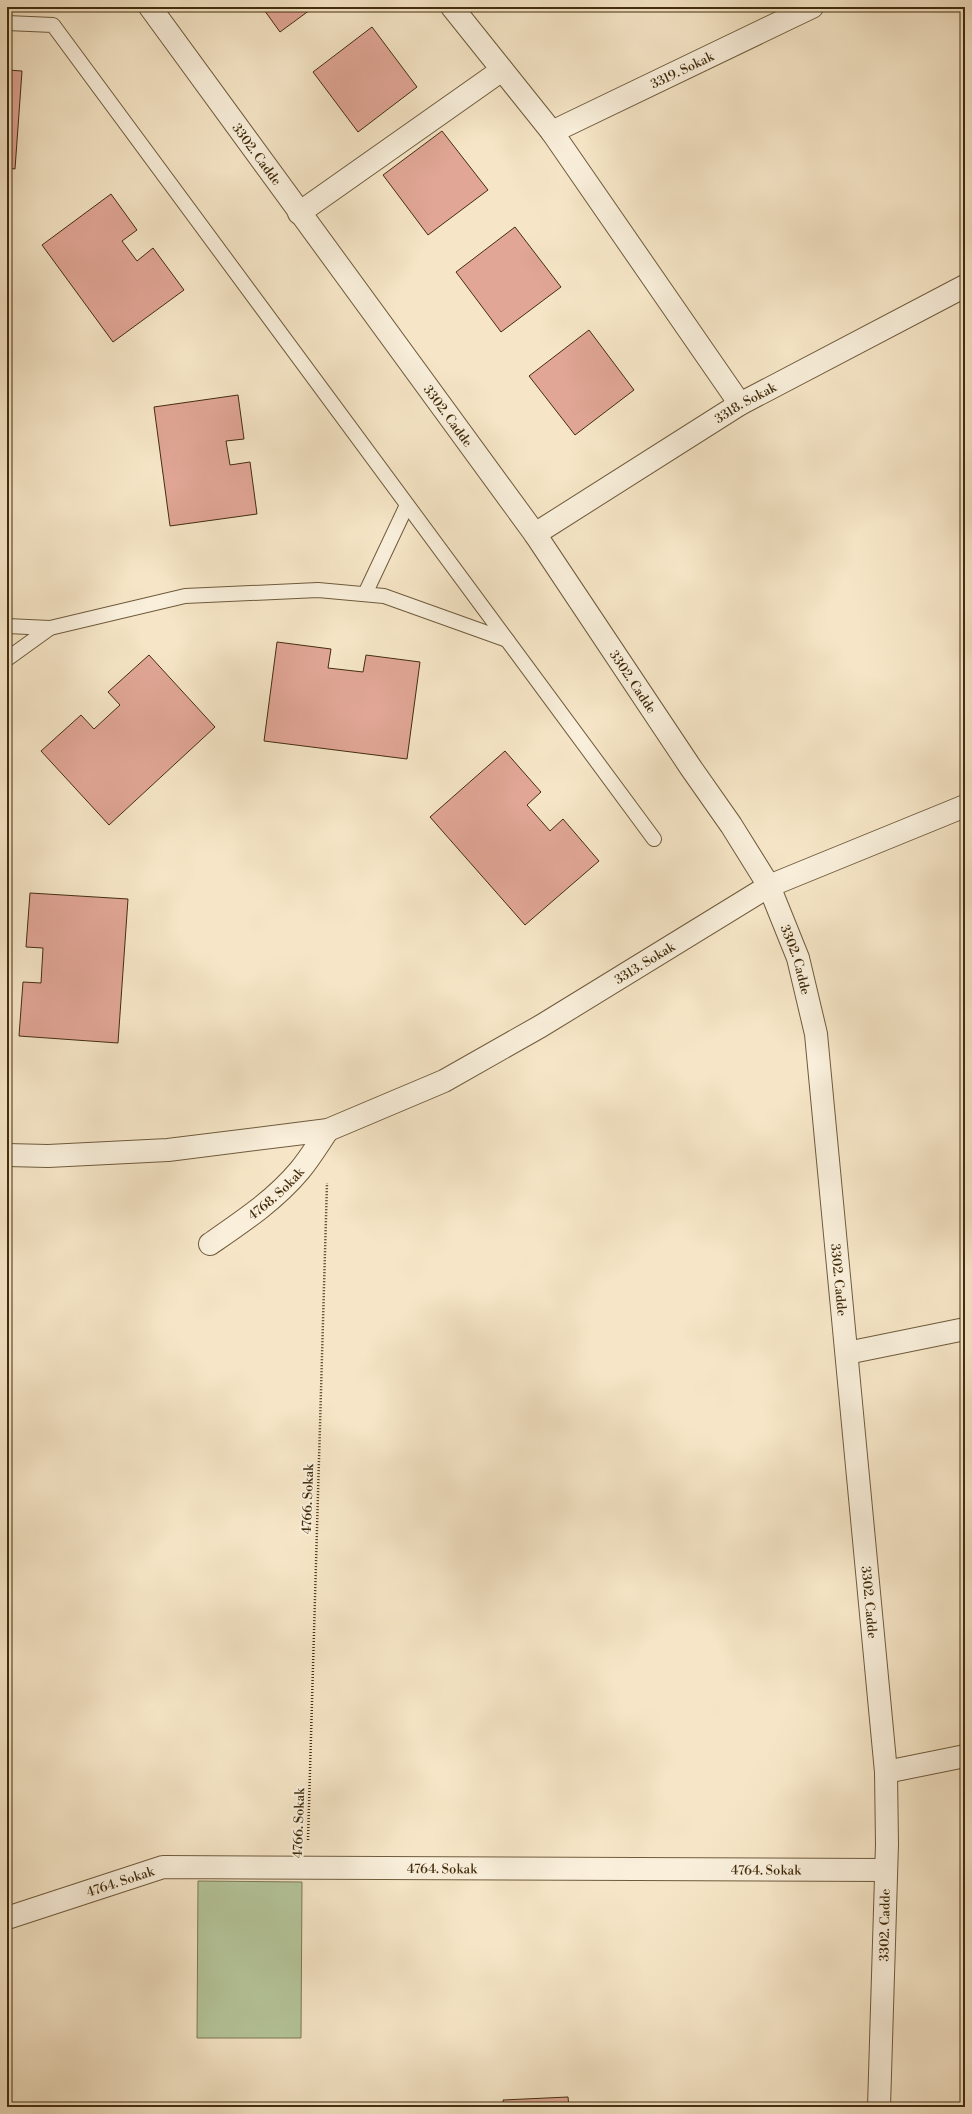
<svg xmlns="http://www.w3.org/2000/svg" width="972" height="2114" font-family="'Libre Bodoni',serif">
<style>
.green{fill:#b5c69b;stroke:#7c7a54}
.building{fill:#e1a696;stroke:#422d0d}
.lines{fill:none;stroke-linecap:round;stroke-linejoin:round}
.service-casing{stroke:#6f5b3c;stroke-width:16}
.minor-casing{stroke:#6f5b3c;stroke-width:24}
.tertiary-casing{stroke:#6f5b3c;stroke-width:24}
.path{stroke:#422d0d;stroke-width:2.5;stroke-dasharray:1 2;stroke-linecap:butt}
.service{stroke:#f9efdb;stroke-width:14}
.minor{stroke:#f9efdb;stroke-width:22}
.tertiary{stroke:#f9efdb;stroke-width:22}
.labels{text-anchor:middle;stroke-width:4;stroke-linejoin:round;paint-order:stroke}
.street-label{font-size:13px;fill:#422d0d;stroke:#f9efdb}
</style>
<rect width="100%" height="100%" fill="#f6e6c7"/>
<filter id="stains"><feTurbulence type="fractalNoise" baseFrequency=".005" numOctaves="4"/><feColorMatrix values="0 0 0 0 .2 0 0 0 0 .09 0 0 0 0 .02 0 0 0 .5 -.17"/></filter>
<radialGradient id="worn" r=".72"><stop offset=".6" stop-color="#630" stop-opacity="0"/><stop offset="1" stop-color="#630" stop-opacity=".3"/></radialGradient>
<polygon class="green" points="198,1881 302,1882 301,2038 197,2038"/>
<g class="building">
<polygon points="262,7 314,7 280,32"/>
<polygon points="372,27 417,87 358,132 313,72"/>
<polygon points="7,70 22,71 15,169 7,168"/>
<polygon points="442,131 488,190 428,235 383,175"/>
<polygon points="111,194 137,230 122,241 137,261 153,248 184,290 113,342 42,245"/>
<polygon points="515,227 561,287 501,332 456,272"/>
<polygon points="589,330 634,390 575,435 529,376"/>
<polygon points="238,395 244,439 226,441 230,465 250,462 257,514 170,526 154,407"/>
<polygon points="277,642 331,649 328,668 363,672 366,655 420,662 407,759 264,741"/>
<polygon points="149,655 215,727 109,825 41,751 81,715 94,729 120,705 108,692"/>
<polygon points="505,751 541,792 527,805 550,831 563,819 599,861 525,925 430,817"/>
<polygon points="30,893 128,899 118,1043 19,1036 23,982 41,983 43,948 26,947"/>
<polygon points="568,2097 569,2107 504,2107 503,2100"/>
</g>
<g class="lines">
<defs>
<g id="service">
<polyline points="7,23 53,25 654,839"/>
<polyline points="365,594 407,505"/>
<polyline points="7,626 50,628 185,596 318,590 384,596 507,640"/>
<polyline points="7,659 50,628"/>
</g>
<g id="minor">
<polyline points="452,7 552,132 740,404"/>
<path id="s1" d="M 552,132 L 812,7"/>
<polyline points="299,213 502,70"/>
<path id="s2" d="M 535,534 L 740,404 L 965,286"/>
<path id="s3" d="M 7,1155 L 48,1156 L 168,1150 L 328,1130 L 444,1081 L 541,1026 L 769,886 L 965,806"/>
<path id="s4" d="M 210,1244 C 242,1222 275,1200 300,1170 C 310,1158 319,1143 328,1130"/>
<polyline points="847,1353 965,1329"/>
<polyline points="886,1772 965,1756"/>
<path id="s5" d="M 7,1918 L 163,1867 L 886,1870"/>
</g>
<g id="tertiary">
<path id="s6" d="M 150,7 L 535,534 L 691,768 L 731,825 L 769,886 L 798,958 L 816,1034 L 886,1772 L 887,1844 L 879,2107"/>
</g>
</defs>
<use href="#service" class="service-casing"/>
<use href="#minor" class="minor-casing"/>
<use href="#tertiary" class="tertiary-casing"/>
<polyline class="path" points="308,1840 327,1183"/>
<use href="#service" class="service"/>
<use href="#minor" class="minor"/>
<use href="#tertiary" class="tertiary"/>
</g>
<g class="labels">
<g class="street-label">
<text dy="5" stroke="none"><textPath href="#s1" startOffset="144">3319. Sokak</textPath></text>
<text dy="5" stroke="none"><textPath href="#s6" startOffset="182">3302. Cadde</textPath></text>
<text dy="5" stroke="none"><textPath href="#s2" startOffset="248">3318. Sokak</textPath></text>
<text dy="5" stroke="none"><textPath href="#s6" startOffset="506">3302. Cadde</textPath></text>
<text dy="5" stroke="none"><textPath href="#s6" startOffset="830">3302. Cadde</textPath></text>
<text dy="5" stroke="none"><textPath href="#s6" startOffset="1154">3302. Cadde</textPath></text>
<text dy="5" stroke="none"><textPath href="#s3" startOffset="681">3313. Sokak</textPath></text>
<text dy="5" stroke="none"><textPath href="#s4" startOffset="83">4768. Sokak</textPath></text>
<text dy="5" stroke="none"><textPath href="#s6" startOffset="1478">3302. Cadde</textPath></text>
<text transform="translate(307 1499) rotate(-88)" y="5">4766. Sokak</text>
<text dy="5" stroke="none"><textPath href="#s6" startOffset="1802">3302. Cadde</textPath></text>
<text transform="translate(298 1823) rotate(-88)" y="5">4766. Sokak</text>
<text dy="5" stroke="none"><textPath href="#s5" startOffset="443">4764. Sokak</textPath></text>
<text dy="5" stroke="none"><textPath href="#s5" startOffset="767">4764. Sokak</textPath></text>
<text dy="5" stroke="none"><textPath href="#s5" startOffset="119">4764. Sokak</textPath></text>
<text transform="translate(884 1925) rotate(-89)" y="5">3302. Cadde</text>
</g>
</g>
<rect width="972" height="2114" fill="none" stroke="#f6e6c7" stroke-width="24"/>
<rect x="8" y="8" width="956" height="2098" fill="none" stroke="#422d0d" stroke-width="2"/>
<rect x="12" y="12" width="948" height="2090" fill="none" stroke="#422d0d"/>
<rect width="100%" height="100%" filter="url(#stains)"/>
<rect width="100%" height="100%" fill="url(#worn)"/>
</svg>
